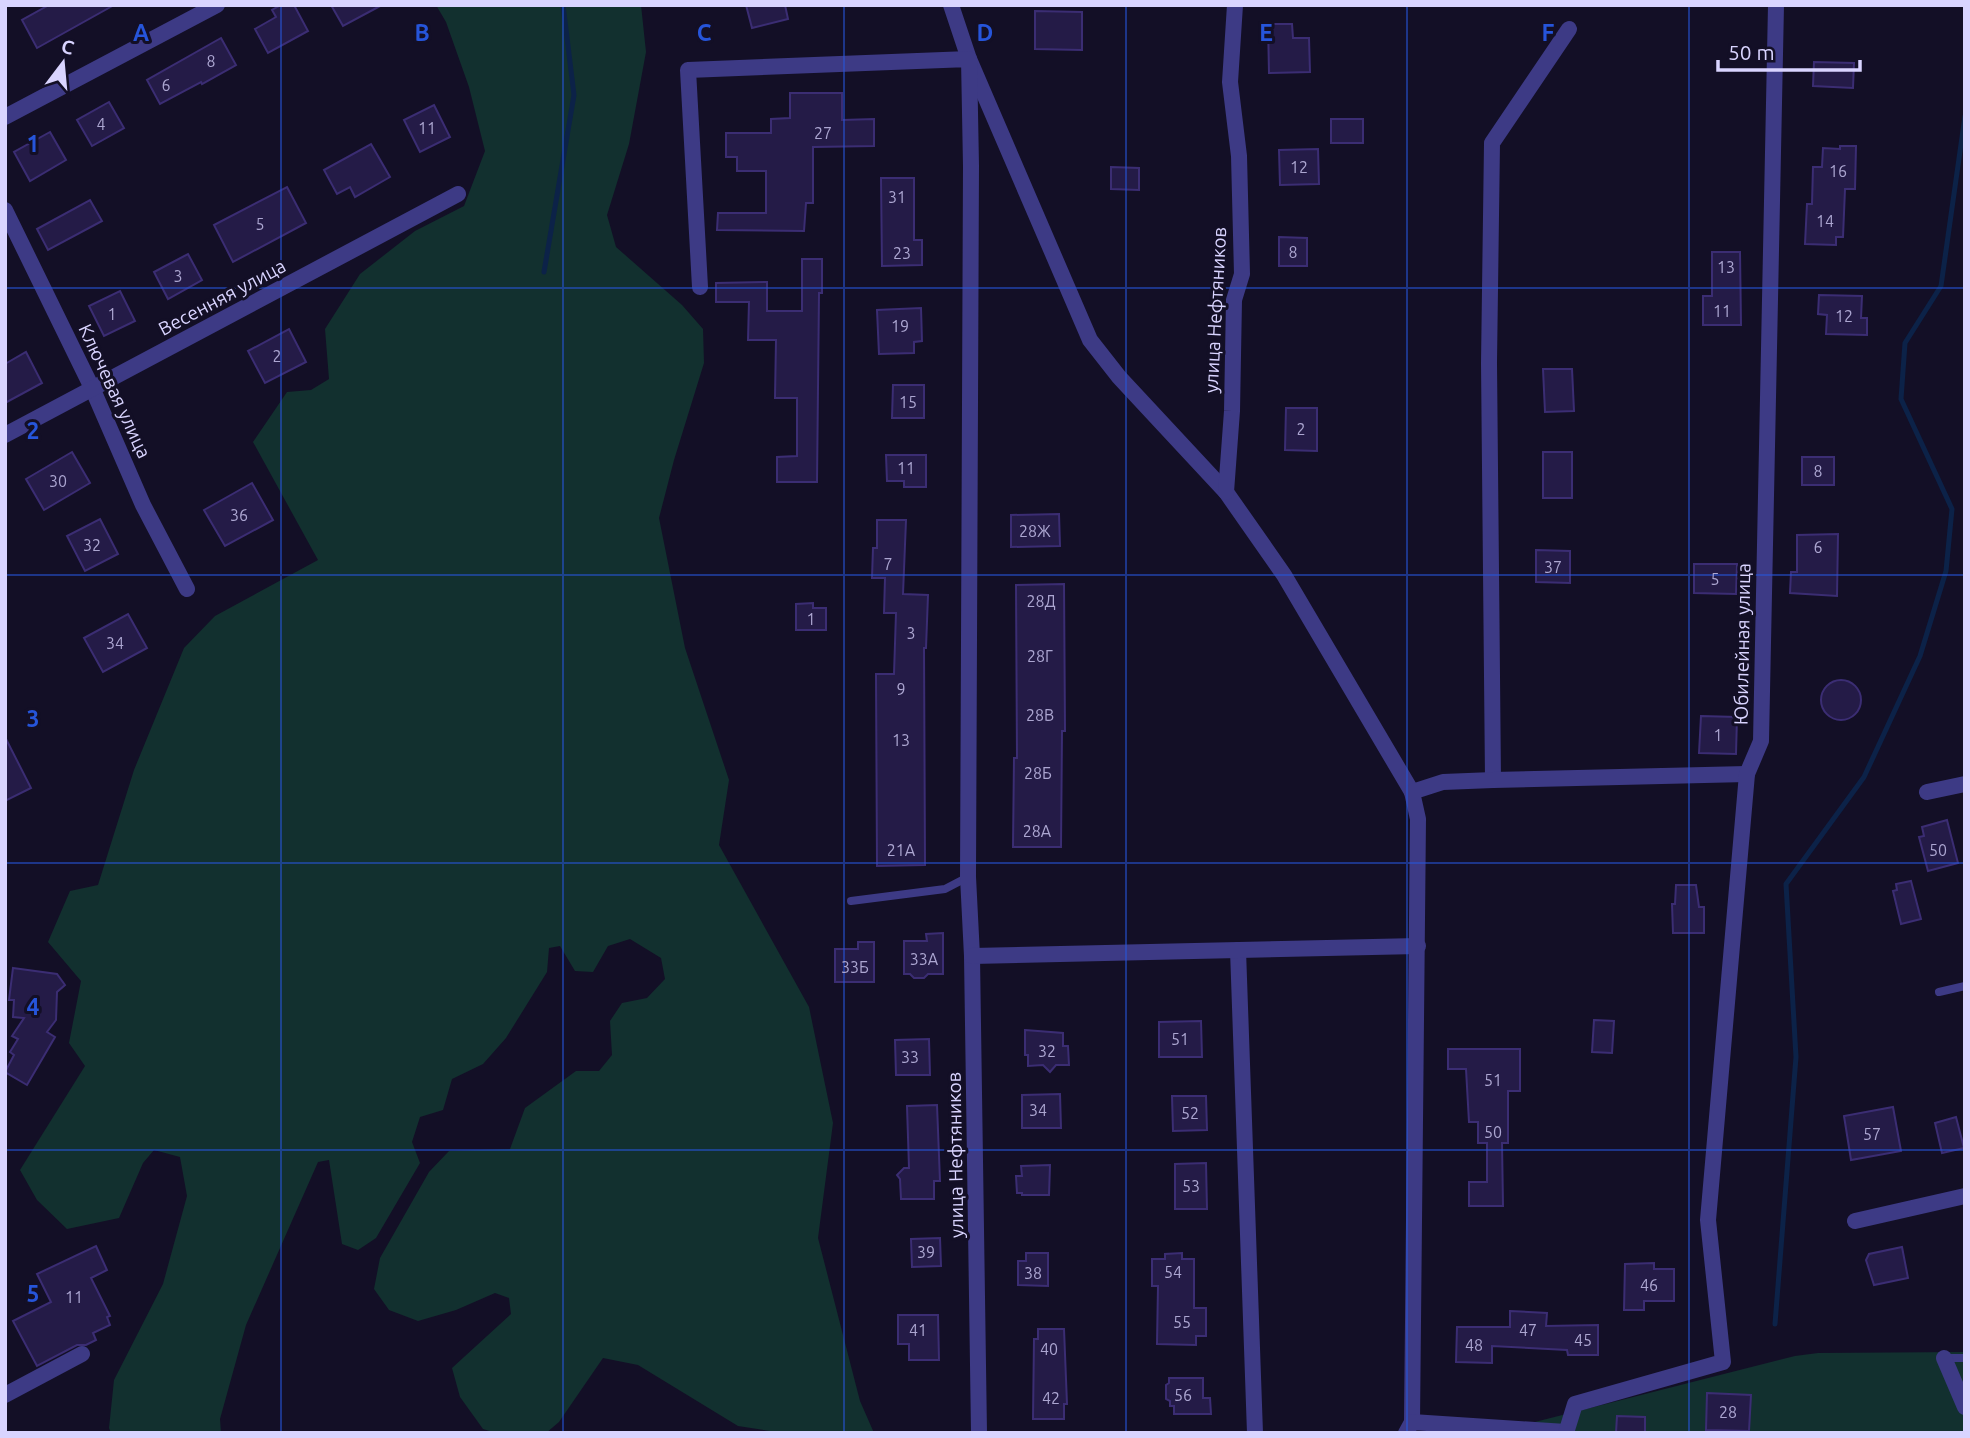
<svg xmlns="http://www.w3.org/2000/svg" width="1970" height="1438" font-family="Ubuntu,sans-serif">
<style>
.green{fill:#12302f}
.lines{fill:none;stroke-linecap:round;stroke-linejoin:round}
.stream{stroke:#0c2248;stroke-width:5}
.building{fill:#241b47;stroke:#3b2d73;stroke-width:2}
.lane{stroke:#3d3a85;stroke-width:8}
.street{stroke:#3d3a85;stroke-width:16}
.grid{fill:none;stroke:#2655da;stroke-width:2;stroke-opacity:0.55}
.labels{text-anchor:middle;stroke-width:6;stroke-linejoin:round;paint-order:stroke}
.number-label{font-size:16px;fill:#aca6d1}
.street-label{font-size:19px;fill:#d9d4ff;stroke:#130f26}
.grid-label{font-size:23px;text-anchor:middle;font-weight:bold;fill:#2655da;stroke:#130f26;stroke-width:6;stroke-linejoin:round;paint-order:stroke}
</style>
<rect width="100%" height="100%" fill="#130f26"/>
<g class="green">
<polygon points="436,5 641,5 646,52 629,144 607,215 616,247 682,305 703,329 704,363 674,460 659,518 685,648 729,780 719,845 809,1007 833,1123 818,1238 860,1401 874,1433 783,1433 738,1426 638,1365 603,1358 559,1422 546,1433 496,1433 483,1429 460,1397 452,1368 511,1314 509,1298 495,1293 456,1310 418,1321 389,1310 374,1289 380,1258 429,1172 449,1151 510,1149 525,1108 576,1071 599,1071 612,1055 610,1021 622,1003 647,998 665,979 661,958 630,939 608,946 593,972 575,971 560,946 549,948 547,972 506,1038 483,1064 452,1079 443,1110 420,1117 412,1142 420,1163 376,1238 358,1250 342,1244 329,1160 318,1162 246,1325 220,1419 221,1433 111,1433 109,1428 114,1380 163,1284 187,1196 180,1157 154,1150 143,1163 119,1218 67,1229 37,1200 20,1170 85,1066 69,1043 81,981 48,942 70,891 98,885 134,770 184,648 215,616 318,560 253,442 287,392 311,390 329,379 325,329 360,274 415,231 464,206 485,151 469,87 446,22"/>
<polygon points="1965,1352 1965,1433 1491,1433 1795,1356 1818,1353"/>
</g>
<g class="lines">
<g class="stream">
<polyline points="544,272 574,95 563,5"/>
<polyline points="1775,1324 1796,1057 1786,884 1864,777 1920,656 1946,571 1952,509 1901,399 1905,343 1941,286 1965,116"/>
</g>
</g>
<g class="building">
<polygon points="49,5 114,5 37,48 22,20"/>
<polygon points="281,5 294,5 308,31 268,53 255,29 276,17 272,10"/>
<polygon points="331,5 382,5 343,26"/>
<polygon points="746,5 785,5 788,19 752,28"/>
<polygon points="1035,11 1082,12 1082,50 1035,49"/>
<polygon points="1268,24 1292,24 1293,38 1309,38 1310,72 1269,73"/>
<polygon points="221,38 236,65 202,84 201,82 160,104 147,80"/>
<polygon points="1814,62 1854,63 1853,88 1813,86"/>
<polygon points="790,93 842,93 842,120 874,119 874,146 813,147 813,203 806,203 804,231 717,230 718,213 766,213 766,171 737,171 737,157 726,157 726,133 771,133 771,119 790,118"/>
<polygon points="109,102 124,128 92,146 77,120"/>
<polygon points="434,105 450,137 420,152 404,120"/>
<rect x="1331" y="119" width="32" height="24"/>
<polygon points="50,132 66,160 30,181 14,152"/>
<polygon points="371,144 390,177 355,197 350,187 337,194 324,170"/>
<polygon points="1840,146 1856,146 1855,189 1845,189 1843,237 1836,237 1836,245 1805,244 1807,204 1812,204 1813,167 1822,167 1823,148 1840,149"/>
<polygon points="1318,149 1319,184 1280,185 1279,150"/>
<polygon points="1111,167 1139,168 1139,190 1111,189"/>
<polygon points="881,178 914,178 914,240 922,240 922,265 882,266"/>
<polygon points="287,187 306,223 233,262 214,225"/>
<polygon points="90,200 102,221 48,250 37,229"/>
<polygon points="1279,237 1307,238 1307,266 1279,266"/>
<polygon points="1712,252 1740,252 1741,325 1703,325 1703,296 1712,296"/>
<polygon points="188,254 202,280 168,299 154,272"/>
<polygon points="802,259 822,259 822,293 819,293 817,482 777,482 777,457 797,456 797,398 775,398 776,340 748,340 749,302 716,302 716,283 767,282 767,311 802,311"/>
<polygon points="120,291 135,321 104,336 89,306"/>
<polygon points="1819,295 1862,296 1861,318 1867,318 1867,335 1826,334 1827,315 1818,314"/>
<polygon points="921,308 922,341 914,342 914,353 879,354 877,310"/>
<polygon points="289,329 306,362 265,383 248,351"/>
<polygon points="26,352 42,383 5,403 5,364"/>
<polygon points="1543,369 1572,369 1574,411 1545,412"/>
<polygon points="893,385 924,385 924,418 892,418"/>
<polygon points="1286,408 1317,408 1317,451 1285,450"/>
<polygon points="72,452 90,483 44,510 26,479"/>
<rect x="1543" y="452" width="29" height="46"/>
<polygon points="886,455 926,455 926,487 904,487 904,481 887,481"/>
<rect x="1802" y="457" width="32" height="28"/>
<polygon points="252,483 273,520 225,546 204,510"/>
<polygon points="1059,514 1060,546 1011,547 1011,515"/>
<polygon points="100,519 118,554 85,571 67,536"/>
<polygon points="877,520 906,520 903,594 928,595 926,648 924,648 925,865 877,866 876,674 894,674 896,613 884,613 885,578 872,578 873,548 877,548"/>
<polygon points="1838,534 1837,596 1790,593 1791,572 1797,572 1797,535"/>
<polygon points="1536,550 1570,551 1570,583 1536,582"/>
<polygon points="1694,564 1737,564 1736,594 1694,593"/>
<polygon points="1064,584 1065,731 1062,731 1061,847 1013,847 1014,758 1017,758 1016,585"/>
<polygon points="813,603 813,608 826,608 826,630 796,630 796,604"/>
<polygon points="128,614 147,648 103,672 84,638"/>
<circle cx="1841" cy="700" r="20"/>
<polygon points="1701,716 1737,717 1736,754 1699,753"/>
<polygon points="5,737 31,788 5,801"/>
<polygon points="1947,820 1958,863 1928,871 1919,837 1924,836 1922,827"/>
<polygon points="1911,881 1921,919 1901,924 1893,891 1897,890 1896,884"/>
<polygon points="1676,885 1696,885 1699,907 1704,907 1704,933 1673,933 1672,904 1675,904"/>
<polygon points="943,933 943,974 928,974 924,978 914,978 910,974 904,974 904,941 927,941 926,934"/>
<polygon points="858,942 874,942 874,982 835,982 835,949 858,949"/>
<polygon points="13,968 57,974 65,985 57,992 56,1020 47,1032 55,1037 27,1085 5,1072 14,1055 10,1052 18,1039 12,1036 24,1018 13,1017 14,1000 9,1000"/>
<polygon points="1594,1020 1614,1021 1612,1053 1592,1052"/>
<polygon points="1201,1021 1202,1057 1159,1057 1159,1022"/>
<polygon points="1025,1030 1063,1033 1063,1046 1068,1046 1069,1065 1056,1065 1050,1072 1043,1065 1028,1066 1028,1055 1025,1055"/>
<polygon points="929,1039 930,1075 896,1075 895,1040"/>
<polygon points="1448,1049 1520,1049 1520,1091 1508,1091 1508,1143 1502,1143 1503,1206 1469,1206 1469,1182 1487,1182 1487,1143 1478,1143 1478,1122 1469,1122 1466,1069 1448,1069"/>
<polygon points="1060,1094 1061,1128 1022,1128 1022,1095"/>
<polygon points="1172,1096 1206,1096 1207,1130 1173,1131"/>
<polygon points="937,1105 940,1181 934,1181 934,1199 901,1199 900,1179 897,1175 904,1168 909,1168 907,1106"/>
<polygon points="1893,1107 1901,1151 1851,1160 1844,1116"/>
<polygon points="1956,1117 1964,1148 1942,1153 1935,1123"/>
<polygon points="1206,1163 1207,1209 1175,1209 1175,1164"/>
<polygon points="1050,1165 1049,1195 1022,1195 1022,1193 1017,1193 1016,1176 1022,1176 1021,1166"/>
<polygon points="940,1238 941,1266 912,1267 911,1239"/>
<polygon points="96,1246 107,1270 91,1278 110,1316 107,1317 110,1325 93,1333 96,1340 86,1345 77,1345 37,1366 13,1321 51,1302 37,1274"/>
<polygon points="1902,1247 1908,1278 1874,1285 1866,1260 1869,1254"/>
<polygon points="1026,1253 1048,1253 1048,1286 1018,1285 1018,1261 1026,1261"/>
<polygon points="1182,1253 1182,1259 1194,1259 1194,1308 1206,1308 1206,1336 1196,1336 1196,1345 1157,1344 1158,1286 1152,1286 1152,1259 1165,1259 1165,1254"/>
<polygon points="1654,1263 1654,1269 1674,1269 1674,1301 1644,1301 1644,1310 1624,1310 1625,1264"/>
<polygon points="1510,1311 1547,1313 1546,1326 1598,1325 1598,1355 1568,1355 1567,1350 1492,1346 1492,1363 1456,1362 1457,1327 1510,1327"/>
<polygon points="898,1315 938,1315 939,1360 909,1360 909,1344 898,1344"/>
<polygon points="1038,1329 1064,1329 1067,1404 1064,1404 1064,1419 1033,1419 1034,1339 1038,1339"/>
<polygon points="1169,1378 1203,1378 1203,1398 1210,1398 1211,1414 1174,1414 1174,1406 1170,1406 1170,1401 1166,1399 1166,1385 1169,1383"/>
<polygon points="1707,1393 1751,1395 1749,1431 1706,1430"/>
<polygon points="1617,1416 1645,1417 1645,1433 1616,1433"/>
</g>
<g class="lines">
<g class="lane">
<polyline points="851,901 945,889 968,877"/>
<polyline points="1939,992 1965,986"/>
<polyline points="1944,1358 1965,1358"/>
</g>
<g class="street">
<polyline points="951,5 969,59 1090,340 1119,377 1226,492 1284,575 1412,792"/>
<polyline points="5,117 217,5"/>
<polyline points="5,210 93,390 143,505 187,589"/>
<polyline points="700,287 688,70 969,59 971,166 968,877 972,956 979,1433"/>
<polyline points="5,435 458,194"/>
<polyline points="1226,492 1232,411 1234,300 1242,274 1239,156 1230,82 1235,5"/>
<polyline points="1493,780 1489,363 1492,143 1569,29"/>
<polyline points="1927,792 1965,784"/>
<polyline points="1238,950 1255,1433"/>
<polyline points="972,956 1418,946"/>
<polyline points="1855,1221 1965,1196"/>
<polyline points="1944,1358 1965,1407"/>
<polyline points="5,1395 82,1354"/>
<polyline points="1412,1422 1418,819 1412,792 1443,782 1493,780 1747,774"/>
<polyline points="1406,1433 1412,1422 1566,1432"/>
<polyline points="1566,1433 1575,1404 1723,1362 1708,1220 1747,774 1761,741 1776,5"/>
</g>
</g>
<path class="grid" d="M 281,5 L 281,1433M 563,5 L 563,1433M 844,5 L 844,1433M 1126,5 L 1126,1433M 1407,5 L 1407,1433M 1689,5 L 1689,1433M 5,288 L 1965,288M 5,575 L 1965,575M 5,863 L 1965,863M 5,1150 L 1965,1150"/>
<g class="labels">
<g class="number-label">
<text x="211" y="67">8</text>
<text x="166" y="91">6</text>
<text x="101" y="130">4</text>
<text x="427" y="134">11</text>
<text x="823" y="139">27</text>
<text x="1299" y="173">12</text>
<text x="1838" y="177">16</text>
<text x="897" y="203">31</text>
<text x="1825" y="227">14</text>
<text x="260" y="230">5</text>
<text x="1293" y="258">8</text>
<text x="902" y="259">23</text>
<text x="1726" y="273">13</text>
<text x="178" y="282">3</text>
<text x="1722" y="317">11</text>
<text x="112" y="320">1</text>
<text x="1844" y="322">12</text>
<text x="900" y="332">19</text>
<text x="277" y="362">2</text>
<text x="908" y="408">15</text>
<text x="1301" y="435">2</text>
<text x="906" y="474">11</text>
<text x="1818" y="477">8</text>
<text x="58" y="487">30</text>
<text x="239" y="521">36</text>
<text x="1035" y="537">28Ж</text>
<text x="92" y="551">32</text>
<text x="1818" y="553">6</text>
<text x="888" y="570">7</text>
<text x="1553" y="573">37</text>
<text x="1715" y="585">5</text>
<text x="1041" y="607">28Д</text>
<text x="811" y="625">1</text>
<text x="911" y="639">3</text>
<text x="115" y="649">34</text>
<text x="1040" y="662">28Г</text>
<text x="901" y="695">9</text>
<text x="1040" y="721">28В</text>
<text x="1718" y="741">1</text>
<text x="901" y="746">13</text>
<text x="1038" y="779">28Б</text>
<text x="1037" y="837">28А</text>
<text x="901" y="856">21А</text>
<text x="1938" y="856">50</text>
<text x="924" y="965">33А</text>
<text x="855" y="973">33Б</text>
<text x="1180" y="1045">51</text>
<text x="1047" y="1057">32</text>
<text x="910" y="1063">33</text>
<text x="1493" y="1086">51</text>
<text x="1038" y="1116">34</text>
<text x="1190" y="1119">52</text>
<text x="1493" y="1138">50</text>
<text x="1872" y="1140">57</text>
<text x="1191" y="1192">53</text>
<text x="926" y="1258">39</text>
<text x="1173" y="1278">54</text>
<text x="1033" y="1279">38</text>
<text x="1649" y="1291">46</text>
<text x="74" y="1303">11</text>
<text x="1182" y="1328">55</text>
<text x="918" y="1336">41</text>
<text x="1528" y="1336">47</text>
<text x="1583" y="1346">45</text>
<text x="1474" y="1351">48</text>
<text x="1049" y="1355">40</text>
<text x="1183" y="1401">56</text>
<text x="1051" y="1404">42</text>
<text x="1728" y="1418">28</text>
</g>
<g class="street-label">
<text transform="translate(222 297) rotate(-28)" y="7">Весенняя улица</text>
<text transform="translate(1215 310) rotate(-87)" y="7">улица Нефтяников</text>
<text transform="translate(115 391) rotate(65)" y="7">Ключевая улица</text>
<text transform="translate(1742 644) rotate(-89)" y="7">Юбилейная улица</text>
<text transform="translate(955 1155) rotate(-91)" y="7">улица Нефтяников</text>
</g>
</g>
<g class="grid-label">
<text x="141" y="41">A</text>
<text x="422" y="41">B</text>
<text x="704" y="41">C</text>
<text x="985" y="41">D</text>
<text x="1266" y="41">E</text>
<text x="1548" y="41">F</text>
<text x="33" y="152">1</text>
<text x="33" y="439">2</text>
<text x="33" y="727">3</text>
<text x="33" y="1015">4</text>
<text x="33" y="1302">5</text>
</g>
<rect width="1970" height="1438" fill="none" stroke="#d9d4ff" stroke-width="14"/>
<g transform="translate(63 63) rotate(16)" stroke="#130f26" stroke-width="5" paint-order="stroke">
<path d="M0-5L12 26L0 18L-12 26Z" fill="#d9d4ff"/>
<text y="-10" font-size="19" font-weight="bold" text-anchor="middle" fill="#d9d4ff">С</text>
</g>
<path d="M1718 60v10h142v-10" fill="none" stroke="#d9d4ff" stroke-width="3.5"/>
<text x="1728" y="60" font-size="21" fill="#d9d4ff" stroke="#130f26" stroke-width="5" paint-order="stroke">50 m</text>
</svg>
